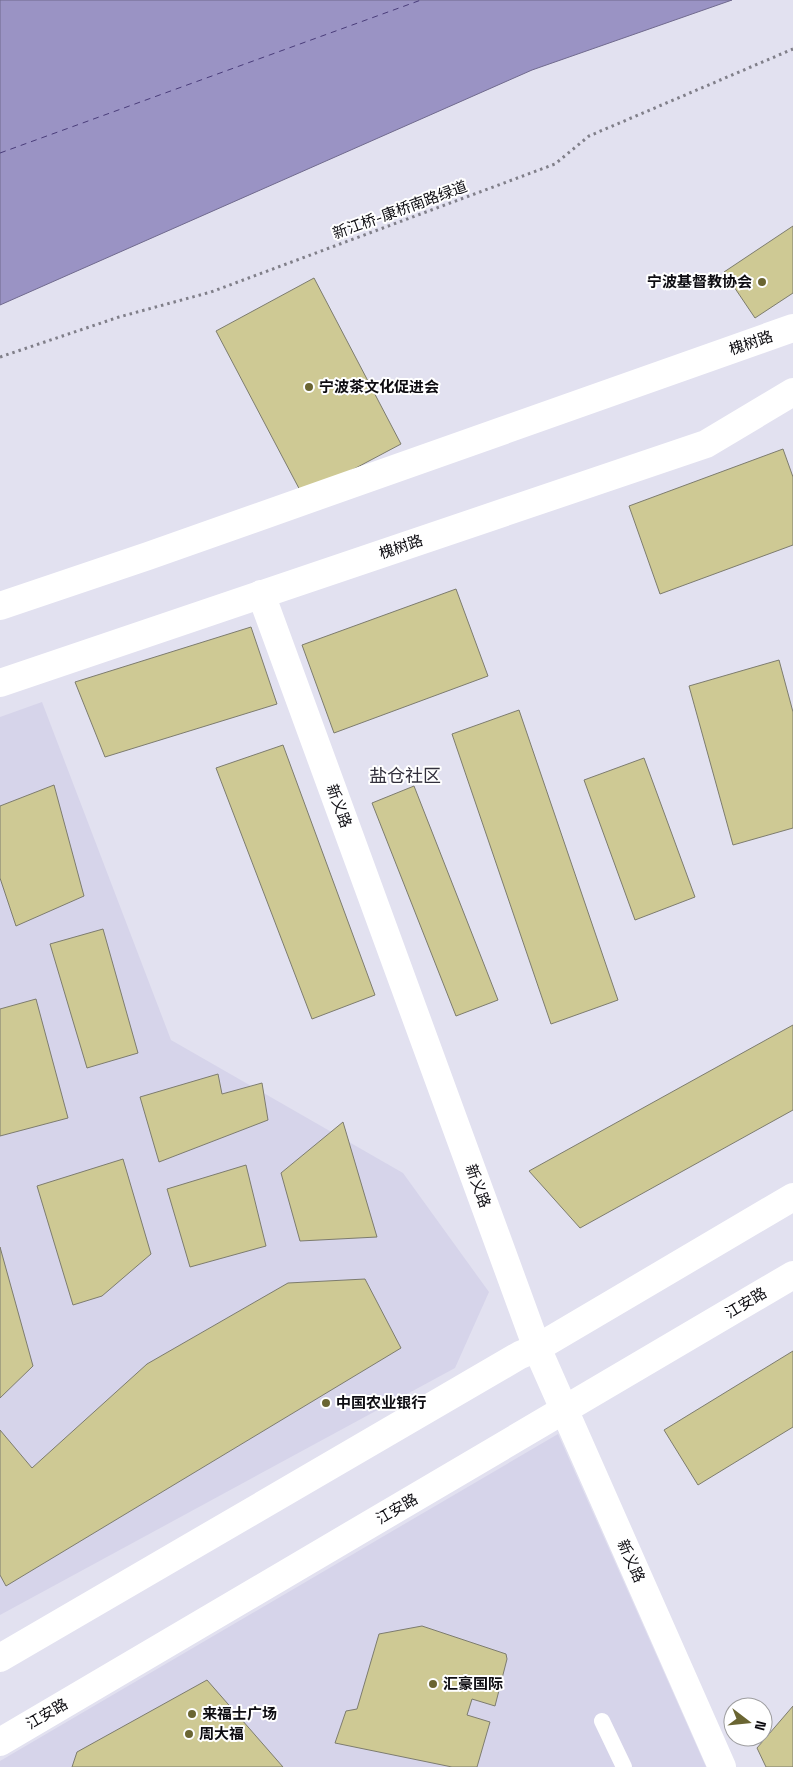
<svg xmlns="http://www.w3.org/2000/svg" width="793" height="1767" font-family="'Space Grotesk','Noto Sans SC',sans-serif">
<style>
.built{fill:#d6d4ea}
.water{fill:#9a93c4;stroke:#706a8e}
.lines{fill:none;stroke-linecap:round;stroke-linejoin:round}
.ferry{stroke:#4a3d7a;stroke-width:1;stroke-dasharray:6 5;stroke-linecap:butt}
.building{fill:#cec994;stroke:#7d7c6e}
.path{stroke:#807f89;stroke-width:3;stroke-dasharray:2.5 4;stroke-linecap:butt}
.service{stroke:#fff;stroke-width:16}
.tertiary{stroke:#fff;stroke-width:28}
.secondary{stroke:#fff;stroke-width:28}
.poi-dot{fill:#6a6532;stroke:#fff;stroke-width:2}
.labels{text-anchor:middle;stroke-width:4;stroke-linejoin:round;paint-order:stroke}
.street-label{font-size:15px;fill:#0d0c11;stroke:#fff}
.poi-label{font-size:15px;font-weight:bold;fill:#0d0c11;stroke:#fff;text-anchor:start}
.quarter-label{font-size:18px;fill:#32303c;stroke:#fff}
</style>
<rect width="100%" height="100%" fill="#e2e1f0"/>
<g class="built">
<polygon points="42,702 171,1040 403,1173 489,1292 455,1368 0,1615 0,717"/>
<polygon points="558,1434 706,1767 0,1767 0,1761"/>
</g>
<polygon class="water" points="0,0 732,0 532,70 0,305"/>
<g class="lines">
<polyline class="ferry" points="0,153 421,0"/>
</g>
<g class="building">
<polygon points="793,226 793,293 755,318 724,272"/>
<polygon points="314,278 401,444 303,496 216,331"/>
<polygon points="783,449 793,477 793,545 660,594 629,506"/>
<polygon points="456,589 488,676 334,733 302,645"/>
<polygon points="251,627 277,704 105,757 75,682"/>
<polygon points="779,660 793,712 793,828 733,845 689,686"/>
<polygon points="519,710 618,1000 551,1024 452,734"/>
<polygon points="283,745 375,995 312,1019 216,768"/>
<polygon points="644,758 695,897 635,920 584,780"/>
<polygon points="54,785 84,896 16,926 0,878 0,806"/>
<polygon points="414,786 498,1000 456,1016 372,803"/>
<polygon points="103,929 138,1053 87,1068 50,944"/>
<polygon points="36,999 68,1118 0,1136 0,1009"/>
<polygon points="793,1025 793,1110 580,1228 529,1171"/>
<polygon points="218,1074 222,1094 262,1083 268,1120 159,1162 140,1097"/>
<polygon points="343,1122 377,1237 300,1241 281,1173"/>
<polygon points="123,1159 151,1254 102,1296 73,1305 37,1186"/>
<polygon points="246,1165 266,1246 190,1267 167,1189"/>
<polygon points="0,1247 33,1366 0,1398"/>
<polygon points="365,1279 401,1348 6,1586 0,1575 0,1430 32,1468 147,1364 288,1283"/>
<polygon points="793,1351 793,1427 698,1485 664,1430"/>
<polygon points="422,1626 506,1654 507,1659 495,1706 472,1699 467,1715 490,1722 477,1767 452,1767 335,1743 346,1711 357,1709 379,1634"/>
<polygon points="207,1680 283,1767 72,1767 77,1752"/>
<polygon points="793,1706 793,1767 766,1767 757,1748"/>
</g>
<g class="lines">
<polyline class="path" points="0,357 119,317 211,292 555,164 589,136 793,49"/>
<polyline class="service" points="602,1721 624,1767"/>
<g class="tertiary">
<polyline points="261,594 537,1348 722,1767"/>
<polyline points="0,1658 520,1355 537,1348 793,1197"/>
<polyline points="0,1742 793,1275"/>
</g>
<g class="secondary">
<polyline points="0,606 148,556 793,328"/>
<polyline points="0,683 706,444 793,392"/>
</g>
</g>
<g class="poi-dot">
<circle cx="762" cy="282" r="5"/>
<circle cx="309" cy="387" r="5"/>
<circle cx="326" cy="1403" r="5"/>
<circle cx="433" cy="1684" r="5"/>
<circle cx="192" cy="1714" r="5"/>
<circle cx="189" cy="1734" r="5"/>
</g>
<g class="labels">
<g class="street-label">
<text transform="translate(400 210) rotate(-20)" y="5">新江桥-康桥南路绿道</text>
<text transform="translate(751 343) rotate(-19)" y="5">槐树路</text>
<text transform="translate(401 547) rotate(-19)" y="5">槐树路</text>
<text transform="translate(339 806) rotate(70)" y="5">新义路</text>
<text transform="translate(478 1186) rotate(70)" y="5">新义路</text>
<text transform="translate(746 1303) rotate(-31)" y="5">江安路</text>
<text transform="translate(397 1509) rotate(-30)" y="5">江安路</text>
<text transform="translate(631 1561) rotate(66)" y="5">新义路</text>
<text transform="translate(47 1714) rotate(-30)" y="5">江安路</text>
</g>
<g class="poi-label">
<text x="752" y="287" text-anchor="end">宁波基督教协会</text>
<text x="319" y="392">宁波茶文化促进会</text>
<text x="336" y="1408">中国农业银行</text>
<text x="443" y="1689">汇豪国际</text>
<text x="202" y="1719">来福士广场</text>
<text x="199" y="1739">周大福</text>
</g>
<g class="quarter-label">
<text x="405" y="782">盐仓社区</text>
</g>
</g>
<g transform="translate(748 1722) rotate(106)"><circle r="24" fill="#ffffff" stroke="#9e9ea0"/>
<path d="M0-4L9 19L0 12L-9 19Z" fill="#6a6532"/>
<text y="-8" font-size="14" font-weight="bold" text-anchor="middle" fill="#0d0c11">N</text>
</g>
</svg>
